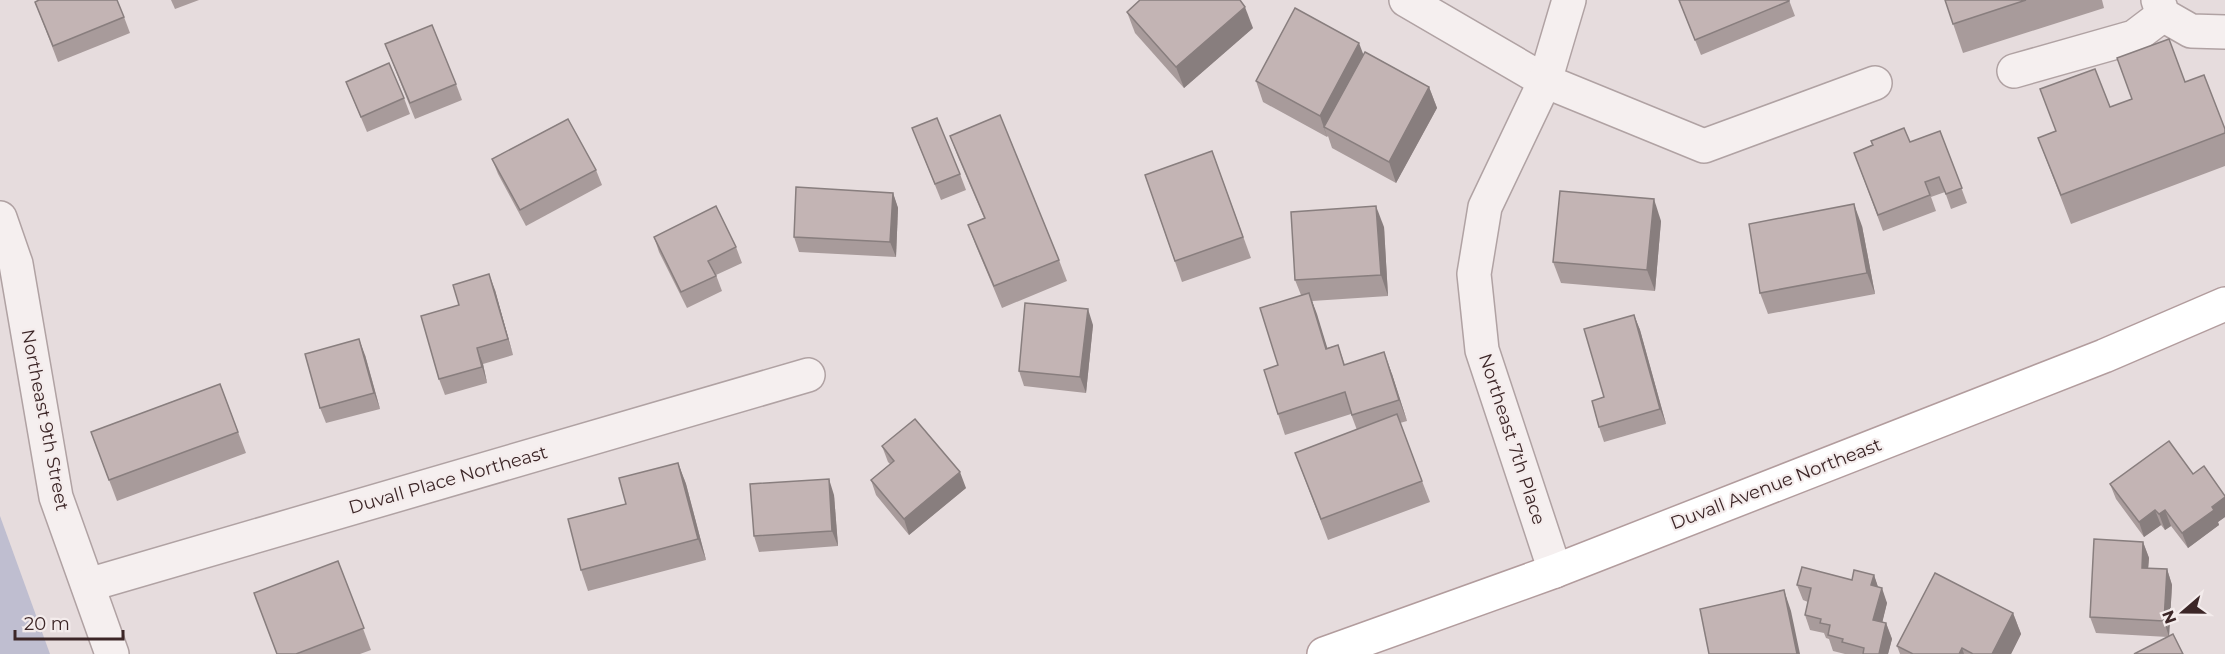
<svg xmlns="http://www.w3.org/2000/svg" width="2225" height="654" font-family="Montserrat,sans-serif">
<style>
.green{fill:#bfbed0}
.lines{fill:none;stroke-linecap:round;stroke-linejoin:round}
.minor-casing{stroke:#b0a2a3;stroke-width:36}
.major-casing{stroke:#b29c9d;stroke-width:36}
.minor{stroke:#f5efef;stroke-width:33}
.major{stroke:#fff;stroke-width:33}
.wall{fill:#a89b9b}
.shaded-wall{fill:#887e7e}
.building{fill:#c3b4b4;stroke:#887e7e;stroke-width:1.5}
.labels{text-anchor:middle;stroke-width:4.5;stroke-linejoin:round;paint-order:stroke}
.street-label{font-size:18px;fill:#3c2627;stroke:#f4ecec}
</style>
<rect width="100%" height="100%" fill="#e6dcdd"/>
<polygon class="green" points="0,516 50,654 0,654"/>
<g class="lines">
<defs>
<g id="minor">
<polyline points="1406,0 1545,81 1704,146 1875,83"/>
<polyline points="2158,0 2163,15 2191,31 2225,32"/>
<polyline points="2014,71 2134,37 2163,15"/>
<polyline points="0,218 16,264 56,497 112,654"/>
<polyline points="1555,571 1482,350 1474,274 1485,207 1545,81 1569,0"/>
<polyline points="88,585 808,375"/>
</g>
<polyline id="major" points="1324,654 1555,571 2104,356 2225,304"/>
</defs>
<use href="#minor" class="minor-casing"/>
<use href="#major" class="major-casing"/>
<use href="#minor" class="minor"/>
<use href="#major" class="major"/>
</g>
<g class="wall">
<polygon points="171,0 199,0 175,9"/>
<polygon points="1679,0 1789,0 1795,16 1701,55"/>
<polygon points="1945,0 2102,0 2104,8 1963,53"/>
<polygon points="35,2 124,17 130,33 58,62"/>
<polygon points="1127,12 1253,28 1184,88 1135,33"/>
<polygon points="385,44 456,84 462,100 415,119"/>
<polygon points="1364,54 1429,87 1437,108 1396,183 1332,148 1328,136 1327,137 1263,102 1256,81"/>
<polygon points="346,82 404,98 410,114 367,132"/>
<polygon points="2185,82 2225,129 2225,166 2071,224 2038,138 2056,131 2110,107"/>
<polygon points="912,128 960,174 966,190 941,200"/>
<polygon points="1940,131 1967,203 1951,209 1945,192 1931,197 1936,211 1883,231 1854,153 1872,145 1871,141 1910,142"/>
<polygon points="950,136 1059,260 1067,281 1002,308 976,246 968,225 984,218 958,157"/>
<polygon points="1212,151 1251,258 1182,282 1145,175"/>
<polygon points="492,159 596,170 602,185 526,226 498,174"/>
<polygon points="893,193 898,208 896,257 799,252 794,237"/>
<polygon points="1661,221 1655,291 1561,283 1553,262"/>
<polygon points="1862,226 1875,294 1768,314 1760,293"/>
<polygon points="1384,227 1388,296 1312,301 1327,348 1338,345 1345,365 1392,374 1407,421 1400,423 1430,502 1328,540 1295,453 1357,430 1351,414 1285,435 1278,414 1278,365 1301,295 1295,280"/>
<polygon points="654,237 736,247 742,263 716,275 722,291 687,308 659,252"/>
<polygon points="495,290 513,355 483,364 487,383 445,395 439,379 459,305"/>
<polygon points="1634,315 1640,330 1666,424 1604,442 1599,427 1604,397"/>
<polygon points="1093,325 1086,393 1024,386 1019,371"/>
<polygon points="365,355 380,409 326,423 320,408"/>
<polygon points="220,384 246,453 117,501 91,432"/>
<polygon points="882,446 966,488 909,535 876,495 871,480 890,464 888,462"/>
<polygon points="678,463 686,484 706,560 588,591 581,570 626,504"/>
<polygon points="2193,474 2225,496 2225,517 2218,522 2219,525 2188,548 2171,526 2165,530 2161,525 2144,537 2116,499 2110,484"/>
<polygon points="834,495 838,546 759,552 754,536"/>
<polygon points="2143,542 2149,558 2148,568 2167,569 2172,585 2169,636 2168,637 2096,633 2090,617"/>
<polygon points="338,561 371,650 360,654 277,654"/>
<polygon points="1874,575 1878,587 1887,603 1882,622 1886,623 1892,639 1888,654 1845,654 1833,651 1829,639 1826,638 1824,633 1810,630 1805,615 1808,602 1803,600 1797,585 1852,580"/>
<polygon points="2013,613 2021,634 2011,654 1900,654 1897,646"/>
</g>
<g class="shaded-wall">
<polygon points="1245,7 1253,28 1184,88 1176,67"/>
<polygon points="1359,43 1367,64 1324,127 1327,137 1320,116"/>
<polygon points="1429,87 1437,108 1396,183 1389,162"/>
<polygon points="893,193 898,208 896,257 890,242"/>
<polygon points="1654,199 1661,221 1655,291 1647,270"/>
<polygon points="1854,204 1862,226 1875,294 1867,273"/>
<polygon points="1376,206 1384,227 1388,296 1381,275"/>
<polygon points="489,274 495,290 513,355 508,339"/>
<polygon points="1309,293 1317,314 1334,370 1326,349"/>
<polygon points="1088,309 1093,325 1086,393 1080,377"/>
<polygon points="1634,315 1640,330 1666,424 1660,409"/>
<polygon points="359,339 365,355 380,409 374,393"/>
<polygon points="477,348 483,364 487,383 482,367"/>
<polygon points="1384,352 1392,374 1407,421 1399,400"/>
<polygon points="678,463 686,484 706,560 698,539"/>
<polygon points="960,472 966,488 909,535 904,519"/>
<polygon points="829,479 834,495 838,546 832,531"/>
<polygon points="2225,497 2225,517 2218,522 2219,525 2188,548 2182,533 2212,507"/>
<polygon points="2155,510 2161,525 2144,537 2139,522"/>
<polygon points="2165,510 2171,526 2165,530 2159,514"/>
<polygon points="2143,542 2149,558 2147,583 2142,568"/>
<polygon points="2167,569 2172,585 2169,637 2164,621"/>
<polygon points="1874,575 1879,590 1871,585"/>
<polygon points="1882,588 1887,603 1879,636 1873,620"/>
<polygon points="1784,590 1791,611 1800,654 1797,654"/>
<polygon points="2013,613 2021,634 2011,654 1992,654"/>
<polygon points="1886,623 1892,639 1888,654 1879,654"/>
<polygon points="1962,648 1964,654 1959,654"/>
</g>
<g class="building">
<polygon points="39,0 117,0 124,17 53,46 35,2"/>
<polygon points="1140,0 1240,0 1245,7 1176,67 1127,12"/>
<polygon points="1679,0 1789,0 1789,1 1695,40"/>
<polygon points="1945,0 2026,0 1953,24"/>
<polygon points="1295,8 1359,43 1320,116 1256,81"/>
<polygon points="432,25 456,84 410,103 385,44"/>
<polygon points="2169,39 2185,82 2204,75 2225,129 2225,133 2061,195 2038,138 2056,131 2040,89 2095,69 2110,107 2132,99 2117,58"/>
<polygon points="1365,52 1429,87 1389,162 1324,127"/>
<polygon points="389,63 404,98 361,117 346,82"/>
<polygon points="1000,115 1059,260 994,286 968,225 985,218 950,136"/>
<polygon points="937,118 960,174 935,184 912,128"/>
<polygon points="568,119 596,170 520,210 492,159"/>
<polygon points="1904,128 1910,142 1940,131 1962,188 1946,194 1939,177 1925,182 1930,195 1878,215 1854,153 1873,145 1871,141"/>
<polygon points="1212,151 1243,237 1175,261 1145,175"/>
<polygon points="796,187 893,193 890,242 794,237"/>
<polygon points="1560,191 1654,199 1647,270 1553,262"/>
<polygon points="1854,204 1867,273 1760,293 1749,224"/>
<polygon points="716,206 736,247 708,261 716,276 681,292 654,237"/>
<polygon points="1376,206 1381,275 1295,280 1291,212"/>
<polygon points="489,274 508,339 477,348 482,367 439,379 421,316 459,305 453,285"/>
<polygon points="1309,293 1326,349 1338,345 1344,365 1384,352 1399,400 1352,415 1345,392 1278,414 1264,370 1278,365 1260,308"/>
<polygon points="1025,303 1088,309 1080,377 1019,371"/>
<polygon points="1634,315 1660,409 1599,427 1592,401 1604,397 1584,329"/>
<polygon points="359,339 374,393 320,408 305,354"/>
<polygon points="220,384 238,432 109,480 91,432"/>
<polygon points="1397,414 1422,481 1321,519 1295,453"/>
<polygon points="915,419 960,472 904,519 871,480 894,461 882,446"/>
<polygon points="2169,441 2193,474 2204,466 2225,496 2225,497 2212,507 2214,510 2182,533 2165,510 2159,514 2155,510 2139,522 2110,484"/>
<polygon points="678,463 698,539 581,570 568,519 626,504 619,478"/>
<polygon points="829,479 832,531 754,536 750,484"/>
<polygon points="2094,539 2143,542 2142,568 2167,569 2164,621 2090,617"/>
<polygon points="338,561 364,628 296,654 277,654 254,593"/>
<polygon points="1802,567 1852,580 1854,570 1874,575 1871,585 1882,588 1873,620 1886,623 1879,654 1863,654 1864,648 1842,642 1843,639 1828,635 1830,625 1820,623 1821,619 1805,615 1811,588 1797,585"/>
<polygon points="1935,573 2013,613 1992,654 1973,654 1962,648 1959,654 1913,654 1897,646"/>
<polygon points="1784,590 1797,654 1709,654 1700,609"/>
<polygon points="2173,634 2183,654 2134,654"/>
</g>
<g class="labels">
<g class="street-label">
<text transform="translate(45 420) rotate(79)" y="6">Northeast 9th Street</text>
<text transform="translate(1512 439) rotate(72)" y="6">Northeast 7th Place</text>
<text transform="translate(448 480) rotate(-16)" y="6">Duvall Place Northeast</text>
<text transform="translate(1776 484) rotate(-21)" y="6">Duvall Avenue Northeast</text>
</g>
</g>
<g transform="translate(2183 612) rotate(250)" stroke="#f4ecec" stroke-width="4.5" paint-order="stroke">
<path d="M0-4.5L10 22L0 15L-10 22Z" fill="#3c2627"/>
<text y="-9" font-size="16" font-weight="bold" text-anchor="middle" fill="#3c2627">N</text>
</g>
<path d="M15 630v9h108v-9" fill="none" stroke="#3c2627" stroke-width="3"/>
<text x="24" y="630" font-size="18" fill="#3c2627" stroke="#f4ecec" stroke-width="4.5" paint-order="stroke">20 m</text>
</svg>
